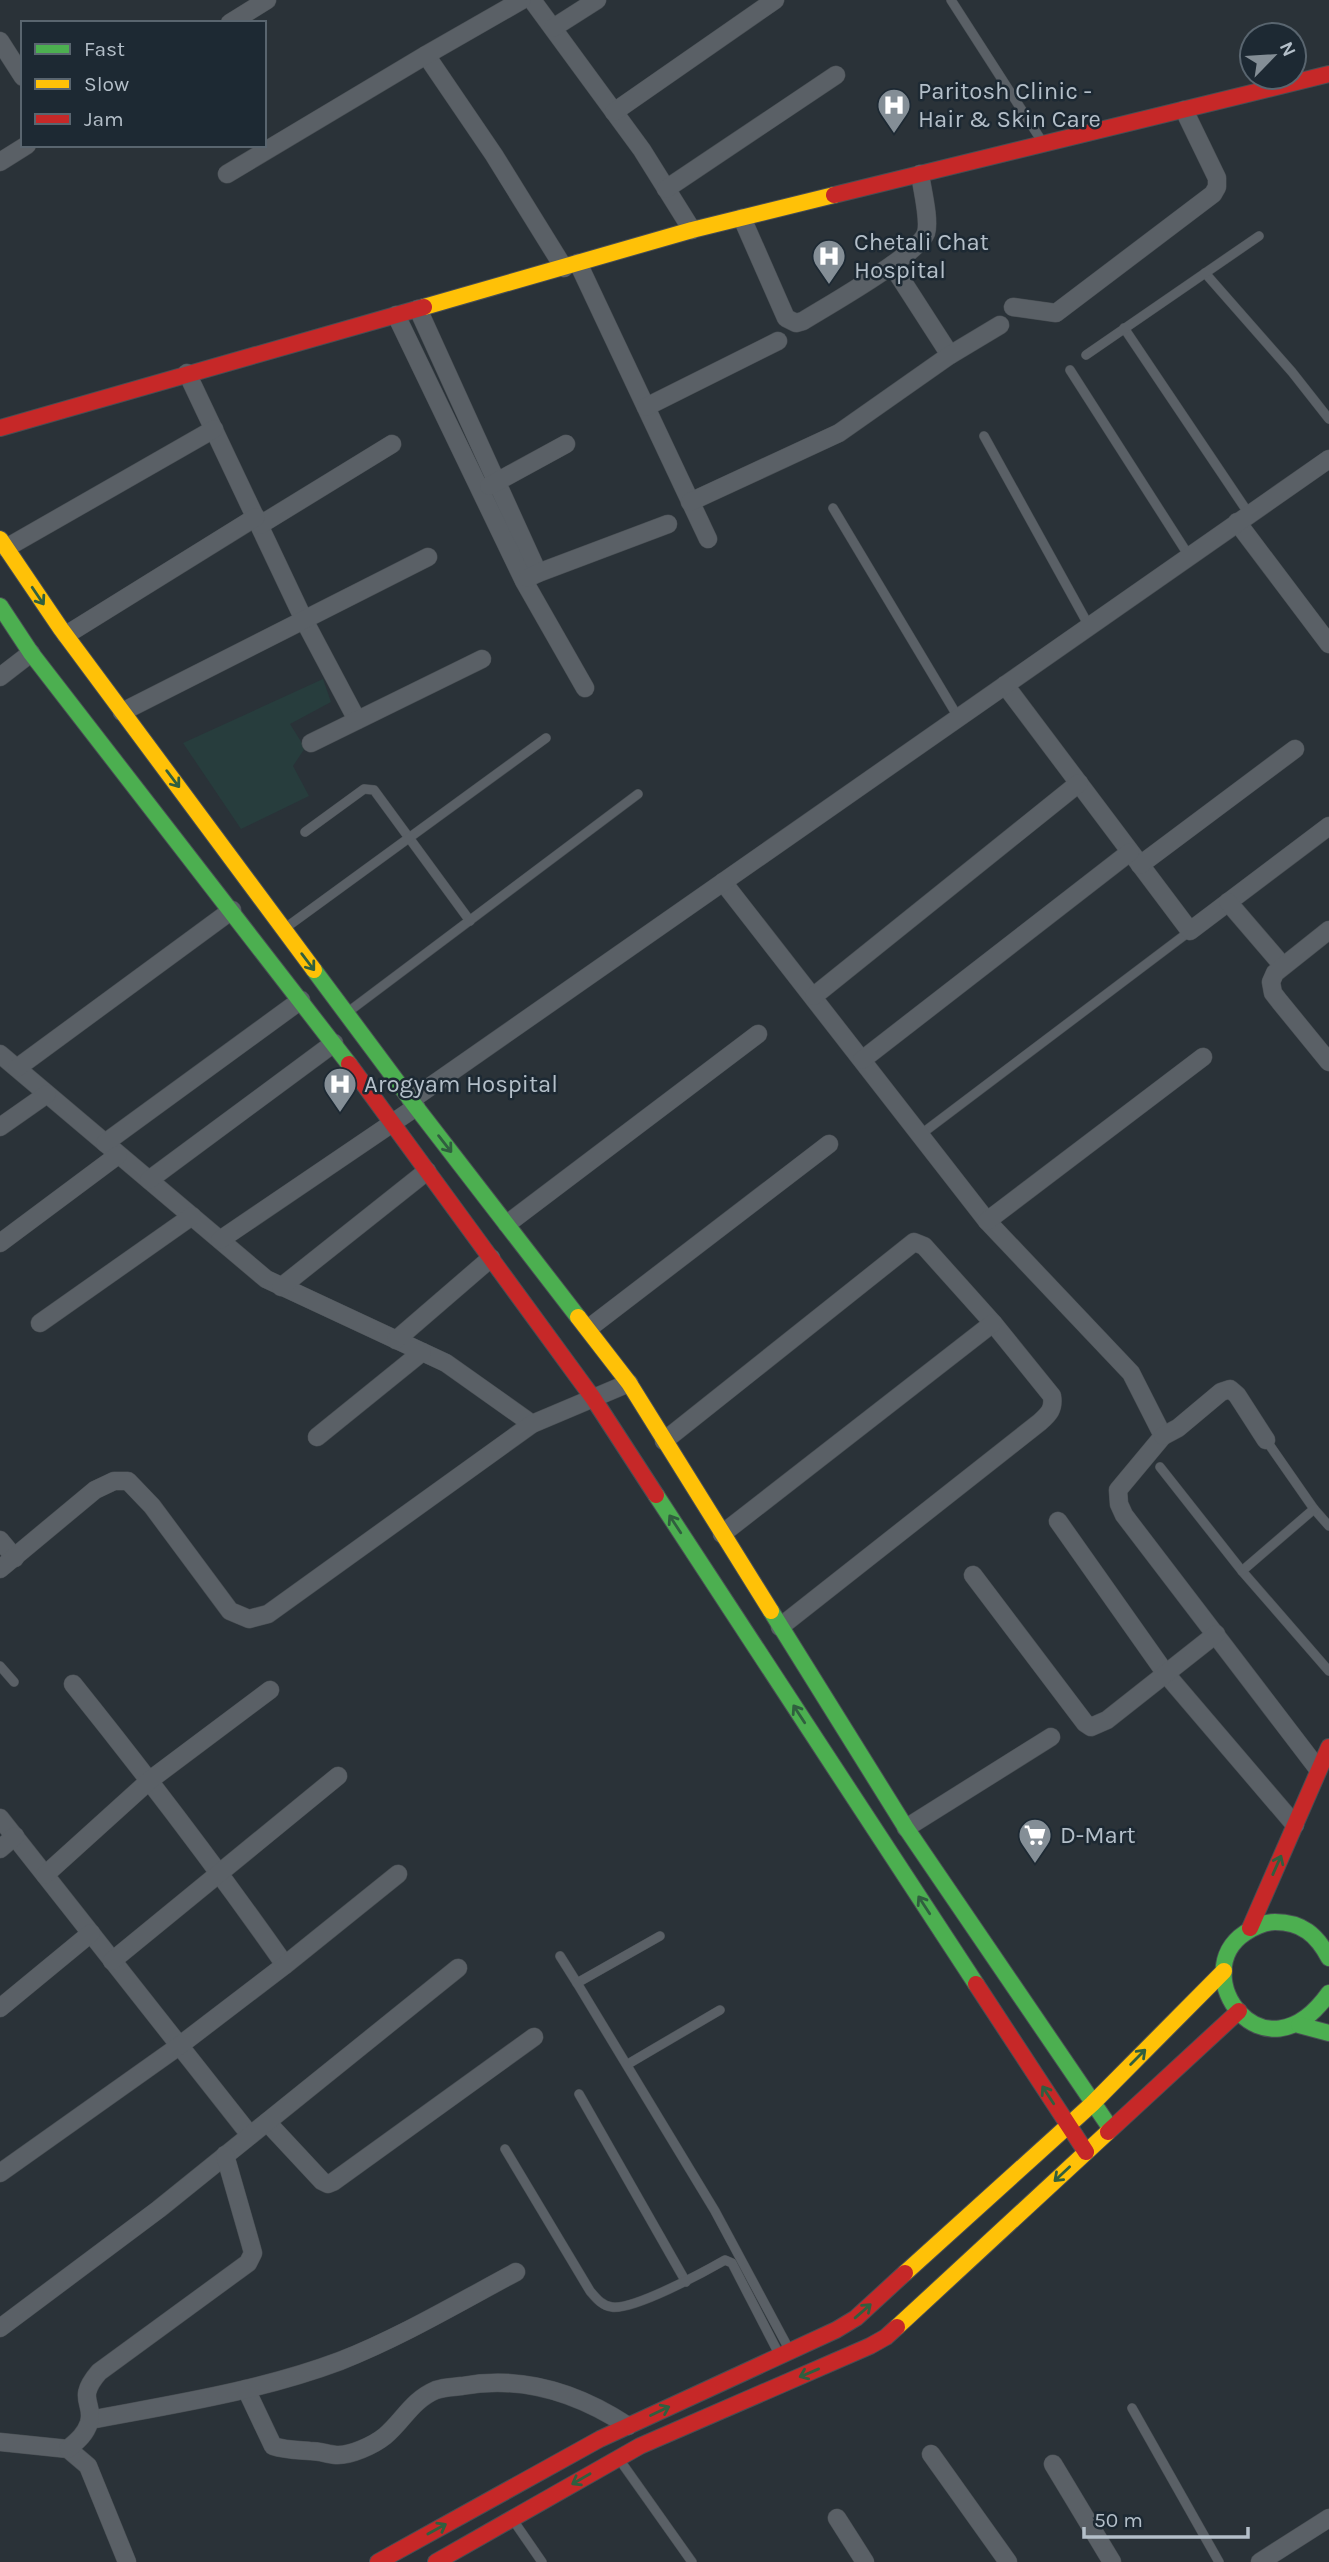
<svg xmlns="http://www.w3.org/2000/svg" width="1329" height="2562" font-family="Karla,sans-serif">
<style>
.green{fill:#273d3d}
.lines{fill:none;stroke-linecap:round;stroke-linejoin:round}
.lane-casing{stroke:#484e53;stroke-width:10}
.street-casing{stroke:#484e53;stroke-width:19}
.fast-casing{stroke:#484e53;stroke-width:18}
.slow-casing{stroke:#484e53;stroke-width:18}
.jam-casing{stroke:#484e53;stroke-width:18}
.lane{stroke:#5a6066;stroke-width:9}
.street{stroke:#5a6066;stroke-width:18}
.fast{stroke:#4caf50;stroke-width:16}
.slow{stroke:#ffc107;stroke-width:16}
.jam{stroke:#c62828;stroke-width:16}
.oneway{stroke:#305f3f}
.labels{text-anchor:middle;stroke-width:5;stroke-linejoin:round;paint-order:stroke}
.poi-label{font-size:24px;fill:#b4bfc9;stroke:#1d2933;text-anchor:start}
</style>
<rect width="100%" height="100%" fill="#2a3238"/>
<polygon class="green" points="323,679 331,702 290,724 305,748 293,766 309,796 241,829 183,743"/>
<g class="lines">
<defs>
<g id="lane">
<polyline points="951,0 1043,143"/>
<polyline points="1205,273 1292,372 1329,419"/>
<polyline points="1124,328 1249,514"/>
<polyline points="1086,355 1259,236"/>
<polyline points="1070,370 1189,556"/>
<polyline points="984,436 1089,626"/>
<polyline points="833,508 958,717"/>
<polyline points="305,832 364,789 374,790 470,921"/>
<polyline points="284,929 546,738"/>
<polyline points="348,1012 638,794"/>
<polyline points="920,1135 1190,931"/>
<polyline points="1266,1440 1314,1509 1329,1526"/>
<polyline points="1160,1467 1242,1571 1329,1671"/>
<polyline points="1242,1571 1314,1509"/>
<polyline points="0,1666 14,1682"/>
<polyline points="560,1956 577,1983 660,1936"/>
<polyline points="577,1983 715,2211 790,2351"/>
<polyline points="628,2064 720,2010"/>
<polyline points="579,2094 686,2282"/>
<path d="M 505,2149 L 590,2291 C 596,2298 602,2306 612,2307 C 634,2310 704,2272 725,2260 L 732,2263 L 779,2354"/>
<polyline points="1132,2408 1219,2562"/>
<polyline points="619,2459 692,2562"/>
<polyline points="513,2520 542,2562"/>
</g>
<g id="street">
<polyline points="532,0 642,150 692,230"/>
<polyline points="230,23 267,0"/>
<polyline points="553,28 597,0"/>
<polyline points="0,41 23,77"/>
<polyline points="426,55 494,155 564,268"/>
<polyline points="614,112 775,0"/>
<polyline points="0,162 27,145"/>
<polyline points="227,174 426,55 522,0"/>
<polyline points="666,189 836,75"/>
<path d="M 742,218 L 786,318 L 796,323 L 803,321 C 827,306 918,255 926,233 C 930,220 922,189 920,174"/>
<polyline points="578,263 708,539"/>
<polyline points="892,265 950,355"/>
<polyline points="1013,307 1056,313 1213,194 1217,187 1217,178 1184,110"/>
<polyline points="418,309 538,573"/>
<polyline points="396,315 524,581 585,688"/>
<polyline points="187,373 304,620 357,720"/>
<polyline points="646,407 778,341"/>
<polyline points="489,486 566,444"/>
<polyline points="690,502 839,433 950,355 1000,325"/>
<polyline points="1237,522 1329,644"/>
<polyline points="260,525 392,444"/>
<polyline points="6,548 214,429"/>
<polyline points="528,578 538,573 668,524"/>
<polyline points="66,635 256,517"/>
<polyline points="0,677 31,653"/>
<polyline points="1005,685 1190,931 1329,826"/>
<polyline points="122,712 428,557"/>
<polyline points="311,743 482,659"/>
<polyline points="1140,865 1295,749"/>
<polyline points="723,882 987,1221 1131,1373 1163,1436 1118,1490 1119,1504 1124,1515 1318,1769"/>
<polyline points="1228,902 1283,966"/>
<polyline points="1329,930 1275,973 1271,982 1273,993 1280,1002 1329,1062"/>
<polyline points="814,996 1079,783"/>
<polyline points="0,1054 266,1279 446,1363 532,1424"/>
<polyline points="862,1060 1130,852"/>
<polyline points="17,1068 232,910"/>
<polyline points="411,1100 1329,459"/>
<polyline points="0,1127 47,1094"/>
<polyline points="105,1143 301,1000"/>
<polyline points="149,1180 334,1043"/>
<polyline points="987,1221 1203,1057"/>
<polyline points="507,1224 758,1034"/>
<polyline points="220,1240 416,1107"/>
<polyline points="0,1243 118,1155"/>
<polyline points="281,1287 427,1171"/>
<polyline points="40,1323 192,1216"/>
<polyline points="589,1328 829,1144"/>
<polyline points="396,1340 491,1258"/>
<polyline points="1163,1436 1178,1428 1221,1392 1230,1389 1237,1395 1266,1440"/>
<polyline points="317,1437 422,1352"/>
<path d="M 664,1441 L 914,1242 L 924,1246 L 993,1323 L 1052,1396 C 1054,1409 1049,1414 1040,1422 L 780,1627"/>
<polyline points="1058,1521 1166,1674 1295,1825"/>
<polyline points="722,1534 993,1323"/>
<polyline points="0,1540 15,1558"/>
<polyline points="0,1569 95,1490 114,1481 128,1481 152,1506 230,1611 249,1619 268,1614 532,1424 629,1383"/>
<polyline points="973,1575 1085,1723 1091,1727 1107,1720 1216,1634"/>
<path d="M 73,1684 C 146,1775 217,1868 285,1965"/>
<polyline points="0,1818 250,2135"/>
<polyline points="906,1828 1051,1737"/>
<polyline points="0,1849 15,1836"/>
<polyline points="45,1875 150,1780 270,1690"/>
<polyline points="112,1961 338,1776"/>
<polyline points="0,2008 91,1933"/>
<polyline points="267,2122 322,2181 328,2184 333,2182 534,2037"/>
<polyline points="0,2173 179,2046 285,1965 398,1874"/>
<polyline points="0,2328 159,2209 458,1968"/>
<path d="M 246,2389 L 273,2446 C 285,2450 297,2450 310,2451 C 319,2451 327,2454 336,2455 C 350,2456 374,2445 385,2436 C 403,2421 412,2400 436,2390 C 444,2387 454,2387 462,2386 C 522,2375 578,2393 628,2426"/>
<path d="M 90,2420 C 174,2404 260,2391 340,2361 C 401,2337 458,2303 516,2272"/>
<polyline points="0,2442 68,2449 88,2466 127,2562"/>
<path d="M 68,2449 C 77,2441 85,2435 89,2423 C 95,2402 75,2400 99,2372 L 248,2263 L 253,2253 L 250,2242 L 225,2155"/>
<polyline points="931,2454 1008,2562"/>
<polyline points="1053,2464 1112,2562"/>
<polyline points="837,2518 865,2562"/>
<polyline points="1260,2562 1329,2518"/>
</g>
<g id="fast">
<polyline points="0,606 31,653 349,1064"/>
<polyline points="314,970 416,1107 578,1317"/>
<polyline points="656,1495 976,1984"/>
<polyline points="771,1611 906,1828 1111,2129"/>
<path d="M 1329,1958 C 1317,1935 1302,1922 1275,1922 C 1264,1922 1254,1927 1245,1933 C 1185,1973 1263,2086 1329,1993"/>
<polyline points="1299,2025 1329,2033"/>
</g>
<g id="slow">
<polyline points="424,307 692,230 834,195"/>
<polyline points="0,539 61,629 314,970"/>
<polyline points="578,1317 629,1383 771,1611"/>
<polyline points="905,2273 1092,2104 1224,1971"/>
<polyline points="897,2327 1108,2132"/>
</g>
<g id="jam">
<polyline points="834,195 1329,74"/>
<polyline points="0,428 424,307"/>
<polyline points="349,1064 593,1398 656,1495"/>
<polyline points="1250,1928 1329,1747"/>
<polyline points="976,1984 1086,2152"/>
<polyline points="1108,2132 1239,2011"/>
<polyline points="378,2562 600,2439 836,2330 856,2318 905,2273"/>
<polyline points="436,2562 640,2446 870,2346 886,2337 897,2327"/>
</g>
</defs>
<use href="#lane" class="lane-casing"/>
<use href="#street" class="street-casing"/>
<use href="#fast" class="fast-casing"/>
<use href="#slow" class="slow-casing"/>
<use href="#jam" class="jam-casing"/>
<use href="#lane" class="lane"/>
<use href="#street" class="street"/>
<use href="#fast" class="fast"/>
<use href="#slow" class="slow"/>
<use href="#jam" class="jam"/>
</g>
<defs><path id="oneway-shaft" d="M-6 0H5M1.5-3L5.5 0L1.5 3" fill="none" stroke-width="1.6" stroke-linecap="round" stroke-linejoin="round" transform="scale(1.75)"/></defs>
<g class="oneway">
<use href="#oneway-shaft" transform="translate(38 596) rotate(56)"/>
<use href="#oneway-shaft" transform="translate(173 779) rotate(53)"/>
<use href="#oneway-shaft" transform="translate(308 962) rotate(53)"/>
<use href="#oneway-shaft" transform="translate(445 1144) rotate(52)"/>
<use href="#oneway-shaft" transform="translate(675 1524) rotate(-123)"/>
<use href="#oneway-shaft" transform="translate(799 1714) rotate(-123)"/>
<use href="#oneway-shaft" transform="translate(1277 1865) rotate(-66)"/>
<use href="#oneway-shaft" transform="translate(924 1905) rotate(-123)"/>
<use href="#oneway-shaft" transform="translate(1138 2057) rotate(-45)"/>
<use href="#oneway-shaft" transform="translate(1048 2095) rotate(-123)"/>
<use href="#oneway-shaft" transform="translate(1062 2174) rotate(137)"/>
<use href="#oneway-shaft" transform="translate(863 2311) rotate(-41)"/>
<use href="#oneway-shaft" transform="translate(809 2373) rotate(157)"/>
<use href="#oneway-shaft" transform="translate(660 2411) rotate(-25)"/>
<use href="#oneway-shaft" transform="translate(581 2479) rotate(150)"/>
<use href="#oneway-shaft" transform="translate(437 2529) rotate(-29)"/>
</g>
<defs>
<symbol id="hospital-pin" viewBox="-11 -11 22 30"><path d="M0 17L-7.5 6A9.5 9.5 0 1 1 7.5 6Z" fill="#848e96" stroke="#1d2933"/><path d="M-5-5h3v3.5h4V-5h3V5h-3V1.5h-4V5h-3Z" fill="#fff"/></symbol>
<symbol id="supermarket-pin" viewBox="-11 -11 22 30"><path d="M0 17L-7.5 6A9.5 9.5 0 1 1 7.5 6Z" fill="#848e96" stroke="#1d2933"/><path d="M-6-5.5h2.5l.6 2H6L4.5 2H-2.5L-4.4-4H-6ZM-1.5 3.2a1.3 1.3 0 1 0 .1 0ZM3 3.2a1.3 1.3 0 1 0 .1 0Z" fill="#fff"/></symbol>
</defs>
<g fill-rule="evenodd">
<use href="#hospital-pin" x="875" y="86" width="38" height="52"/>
<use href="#hospital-pin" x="810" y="237" width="38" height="52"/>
<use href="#hospital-pin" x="321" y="1065" width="38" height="52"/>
<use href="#supermarket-pin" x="1016" y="1816" width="38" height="52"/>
</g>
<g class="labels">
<g class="poi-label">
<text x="918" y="99">Paritosh Clinic -<tspan x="918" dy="28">Hair &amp; Skin Care</tspan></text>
<text x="854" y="250">Chetali Chat<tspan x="854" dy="28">Hospital</tspan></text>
<text x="364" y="1092">Arogyam Hospital</text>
<text x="1060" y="1843">D-Mart</text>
</g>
</g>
<rect x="21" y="21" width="245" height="126" fill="#1d2933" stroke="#59656f" stroke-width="2"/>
<rect x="35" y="44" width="35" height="10" fill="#4caf50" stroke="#59656f" stroke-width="2"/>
<text x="84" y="56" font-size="21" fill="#b4bfc9">Fast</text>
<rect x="35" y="79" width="35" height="10" fill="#ffc107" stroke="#59656f" stroke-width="2"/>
<text x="84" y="91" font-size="21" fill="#b4bfc9">Slow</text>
<rect x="35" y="114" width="35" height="10" fill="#c62828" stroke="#59656f" stroke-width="2"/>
<text x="84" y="126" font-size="21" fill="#b4bfc9">Jam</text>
<g transform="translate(1273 56) rotate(65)"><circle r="33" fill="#1d2933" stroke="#59656f" stroke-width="2"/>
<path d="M0-5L12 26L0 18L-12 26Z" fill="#848e96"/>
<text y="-10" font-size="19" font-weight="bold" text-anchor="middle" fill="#b4bfc9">N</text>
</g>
<path d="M1084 2527v10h164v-10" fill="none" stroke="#b4bfc9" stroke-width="3.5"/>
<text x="1094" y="2527" font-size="21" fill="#b4bfc9" stroke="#1d2933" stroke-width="5" paint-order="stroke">50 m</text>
</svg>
